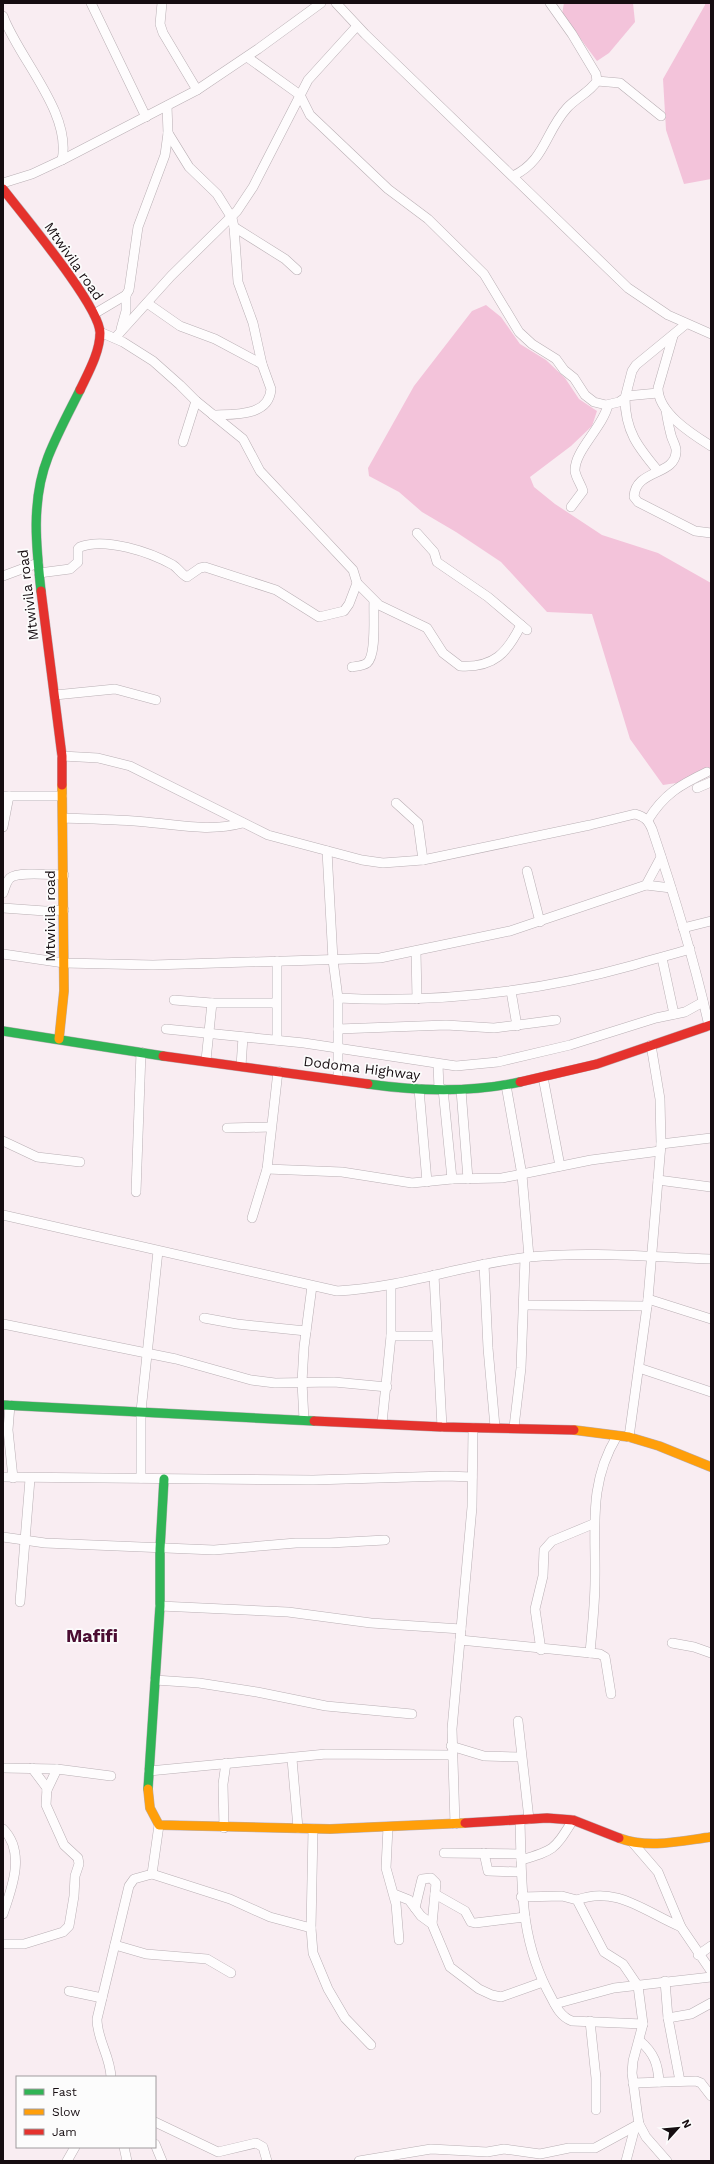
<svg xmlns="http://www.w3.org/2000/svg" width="714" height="2164" font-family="'Work Sans',sans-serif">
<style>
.green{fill:#f3c3da}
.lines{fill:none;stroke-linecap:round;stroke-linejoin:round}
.street-casing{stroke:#b9afb4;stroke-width:10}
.fast-casing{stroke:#b9afb4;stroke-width:10}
.slow-casing{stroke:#b9afb4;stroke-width:10}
.jam-casing{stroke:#b9afb4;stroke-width:10}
.street{stroke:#fefcfd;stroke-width:9}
.fast{stroke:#30b455;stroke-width:9}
.slow{stroke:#ff9f0a;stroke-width:9}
.jam{stroke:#e5322d;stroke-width:9}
.labels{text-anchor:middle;stroke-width:3.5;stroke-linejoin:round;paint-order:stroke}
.street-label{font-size:14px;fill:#160d11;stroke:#fcfcfc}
.district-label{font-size:18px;font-weight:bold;fill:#4b0d32;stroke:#fcfcfc}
</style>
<rect width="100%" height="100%" fill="#f9edf2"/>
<g class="green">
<polygon points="564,3 633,3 635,22 609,53 597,61 562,14"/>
<polygon points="705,3 711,3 711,179 684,184 666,130 663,79 705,5"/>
<polygon points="486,305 501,317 520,344 546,360 565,378 579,399 597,411 592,426 571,446 530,477 534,487 555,504 602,535 658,553 711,583 711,775 703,779 663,785 630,739 592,614 547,612 501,562 456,532 422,512 399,492 369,476 368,468 414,386 472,311"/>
</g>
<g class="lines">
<defs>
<g id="street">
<polyline points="91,3 146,117"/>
<polyline points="162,3 160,24 163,33 197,90"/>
<polyline points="336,3 365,34 628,288 668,315 711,334"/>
<path d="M 3,16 C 19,59 72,113 62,160"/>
<polyline points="247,57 300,95 310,115 388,189 428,219 484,274 519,332 532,344 556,359 564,370 574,378 585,395 594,402 606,405 619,402 625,398 632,371 636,365 686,324"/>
<polyline points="597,81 620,83 661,116"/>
<path d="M 168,133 L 189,167 L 217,194 L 232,218 L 234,227 L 238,282 L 253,323 L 262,364 L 271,389 C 269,417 234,414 213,415"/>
<path d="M 513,176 C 545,161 545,132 567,108 C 576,98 590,92 597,81 L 596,74 L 572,34 L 550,3"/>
<polyline points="3,183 32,174 62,160 197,90 258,49 321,3"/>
<polyline points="234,227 285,259 297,270"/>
<polyline points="147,303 180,326 215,339 262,364"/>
<polyline points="94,314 126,295 129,290 138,227 165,155 168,133 167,106"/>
<polyline points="121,329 126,311 126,295"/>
<path d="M 673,336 L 658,388 C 658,413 692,434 711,446"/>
<polyline points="115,338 171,276 237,211 253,187 308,80 357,26"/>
<polyline points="626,396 658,393"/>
<path d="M 625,398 C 625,431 638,447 658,471"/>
<path d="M 666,410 C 667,418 669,427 671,435 C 672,440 677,447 676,452 C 675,476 635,469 634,497 L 638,502 L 695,531 L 711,533"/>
<polyline points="183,442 196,401"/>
<path d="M 571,507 L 583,491 C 581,484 576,478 575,471 C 574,451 603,427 608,405"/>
<polyline points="417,533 434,552 437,562 488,597 527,630"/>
<path d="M 39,573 L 70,569 L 78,562 L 78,549 L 80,547 C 105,537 150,552 173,565 C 178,568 181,574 187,577 L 200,568 L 205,567 L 276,590 L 319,617 L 344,611 L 349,604 L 357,583 L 353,570 L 260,471 L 243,439 L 196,401 L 180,385 L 153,361 L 123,342 L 100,332"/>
<polyline points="3,576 38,563"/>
<path d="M 357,583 L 379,605 L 427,628 L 443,653 L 460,666 C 494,668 507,653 521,625"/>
<path d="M 352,667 C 357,666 363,666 367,663 C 377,655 373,614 374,601"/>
<polyline points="55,695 115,689 156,700"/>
<path d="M 62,756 L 98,758 L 130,766 L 268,835 L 362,860 L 383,863 L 423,860 L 590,825 L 635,814 C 645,817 648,820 652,829 C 674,894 694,959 709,1026"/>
<polyline points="697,788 711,782"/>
<polyline points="3,796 62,796"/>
<polyline points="396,803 418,823 423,860"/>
<path d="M 63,818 C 90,819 118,819 146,822 C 180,825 209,832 243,823"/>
<path d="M 648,820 C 664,794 680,785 707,772"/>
<polyline points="3,827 9,796"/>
<polyline points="327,851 333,960 338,998 338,1079"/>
<polyline points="527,871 540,922"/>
<polyline points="646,885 661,857"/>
<path d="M 3,893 C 5,888 6,882 10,878 C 18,871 52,875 64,875"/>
<polyline points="3,908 45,911 64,910"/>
<polyline points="683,928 711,921"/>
<polyline points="416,951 417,999"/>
<polyline points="3,954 64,963 153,965 380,958 510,931 646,885 671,888"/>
<polyline points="662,958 674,1014"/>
<polyline points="511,991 517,1026"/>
<path d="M 338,998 C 438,1003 538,992 634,965 C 653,959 671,955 690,949"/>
<polyline points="174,1000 212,1003 276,1003"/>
<polyline points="166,1029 304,1043 456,1066 498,1062 570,1045 656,1018 685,1012 703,1002"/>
<polyline points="338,1029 446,1025 494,1028 556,1020"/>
<polyline points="277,1040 277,961"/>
<polyline points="206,1060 212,1003"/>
<polyline points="438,1064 439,1089"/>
<polyline points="241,1066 243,1037"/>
<polyline points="543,1077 560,1166"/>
<polyline points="506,1085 522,1175 529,1257"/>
<polyline points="419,1089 427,1182"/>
<polyline points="443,1089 452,1179"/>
<polyline points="461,1090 468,1179"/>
<polyline points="227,1128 271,1127"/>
<polyline points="3,1141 37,1157 80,1162"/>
<polyline points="661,1144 711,1138"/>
<polyline points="267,1169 342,1172 412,1183 452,1179 502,1178 591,1160 660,1151"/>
<polyline points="658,1180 711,1187"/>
<polyline points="136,1192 141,1052"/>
<path d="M 3,1215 L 337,1291 C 402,1288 464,1264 529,1257 C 589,1251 650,1257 711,1259"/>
<polyline points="252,1218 267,1169 278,1071"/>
<polyline points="484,1264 488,1348 495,1427"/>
<polyline points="434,1275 442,1427"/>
<polyline points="648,1299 711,1319"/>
<polyline points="524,1305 647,1306"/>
<polyline points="204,1318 237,1324 306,1331"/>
<polyline points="3,1324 176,1359 251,1380 275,1383 334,1382 387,1387"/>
<polyline points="391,1336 436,1336"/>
<polyline points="639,1368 711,1392"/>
<polyline points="10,1405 8,1430 13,1478"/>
<polyline points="304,1420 302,1382 304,1347 312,1286"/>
<polyline points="382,1423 391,1336 391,1285"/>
<polyline points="514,1427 521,1368 525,1258"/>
<polyline points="629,1437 648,1299 661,1144 660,1099 651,1045"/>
<polyline points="3,1477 313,1480 446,1476 472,1477"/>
<polyline points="141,1478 141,1411 158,1251"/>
<polyline points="3,1537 45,1543 214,1550 296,1543 330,1543 385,1540"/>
<polyline points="20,1602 30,1479"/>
<polyline points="160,1606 288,1612 371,1623 461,1629"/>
<polyline points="460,1640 600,1654 605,1657 611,1694"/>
<polyline points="672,1643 694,1647 711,1653"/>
<polyline points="541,1650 535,1609 543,1576 544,1550 552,1541 593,1524"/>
<path d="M 590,1653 C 592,1629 595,1605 595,1580 C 596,1527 588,1484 617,1436"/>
<polyline points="155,1680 199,1683 257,1692 326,1706 412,1714"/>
<polyline points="518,1721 529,1819"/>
<polyline points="451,1746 484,1756 521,1757"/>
<polyline points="292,1759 298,1828"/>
<polyline points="3,1768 57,1769 111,1776"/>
<polyline points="149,1771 326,1754 451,1755"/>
<polyline points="47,1790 57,1769"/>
<path d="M 520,1821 C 522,1884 519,1940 551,1997 C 556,2007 561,2017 572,2021 L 643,2024"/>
<polyline points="455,1824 452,1729 472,1507 473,1428"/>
<polyline points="388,1827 386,1868 396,1904 399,1940"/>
<polyline points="224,1828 223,1784 226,1763"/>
<path d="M 3,1829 C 26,1852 12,1888 3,1914"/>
<polyline points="313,1829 311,1928 313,1953 328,1989 345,2018 371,2045"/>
<polyline points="633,1843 658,1872 681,1927 711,1971"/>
<polyline points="444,1853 521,1854"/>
<polyline points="484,1853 488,1871 521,1872"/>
<path d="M 521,1860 C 555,1850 554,1850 573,1820"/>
<polyline points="152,1874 230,1899 270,1917 311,1928"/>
<polyline points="394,1894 409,1900 421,1916 432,1924 450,1967 479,1989 492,1995 501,1997 543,1982"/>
<polyline points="435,1894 465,1911 471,1922 475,1923 525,1917"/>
<polyline points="521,1897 562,1896 577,1900 604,1952 623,1964 638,1986 643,2024 633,2061 632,2073 637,2111 639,2124 646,2137 667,2161"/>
<path d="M 577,1900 C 616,1885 645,1912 681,1927"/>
<polyline points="415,1908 422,1879 431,1878 436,1883 432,1924"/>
<polyline points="3,1944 24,1944 63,1932 69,1926 74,1896 75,1876 79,1864 78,1858 64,1845 46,1805 47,1788 32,1768"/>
<polyline points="115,1945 146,1954 207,1959 231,1973"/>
<polyline points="698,1955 711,1946"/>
<polyline points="665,1981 668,2018 680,2081"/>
<polyline points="69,1991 102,1998"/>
<polyline points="555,2004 614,1988 711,1977"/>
<polyline points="668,2018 691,2014 711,2003"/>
<polyline points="590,2021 596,2078 596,2110"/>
<path d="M 640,2041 C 654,2053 658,2064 659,2082"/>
<path d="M 111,2077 C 110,2055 97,2040 97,2019 L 129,1886 L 134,1879 L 152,1874 L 159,1825"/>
<polyline points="633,2083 696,2081 701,2083 711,2096"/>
<polyline points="155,2122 218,2152 256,2143 263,2147 267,2161"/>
<polyline points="155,2144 162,2161"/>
<polyline points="124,2147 127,2161"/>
<polyline points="67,2161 75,2147"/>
<polyline points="359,2161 431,2149 487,2152 504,2149 540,2154 569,2148 595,2148 639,2124"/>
<polyline points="626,2161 635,2127"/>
</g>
<g id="fast">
<path d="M 41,591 C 36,546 31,500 48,457 C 57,434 69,412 80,390"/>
<polyline points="3,1031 163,1056"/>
<path d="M 368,1084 C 417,1091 470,1093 520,1082"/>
<polyline points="3,1405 314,1421"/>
<polyline points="148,1789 160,1606 160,1549 164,1479"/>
</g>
<g id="slow">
<polyline points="59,1039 64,991 62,785"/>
<polyline points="574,1430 629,1437 659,1446 711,1467"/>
<polyline points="148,1789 150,1808 159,1825 330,1829 465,1823"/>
<path d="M 619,1838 C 648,1849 681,1841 711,1837"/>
</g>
<g id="jam">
<path d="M 3,189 C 22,214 100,306 100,333 C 100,352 88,373 80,390"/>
<polyline points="41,591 62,756 62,785"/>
<polyline points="163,1056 368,1084"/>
<polyline points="520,1082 597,1064 711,1025"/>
<polyline points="314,1421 442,1427 574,1430"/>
<polyline points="465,1823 547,1818 573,1820 619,1838"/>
</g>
</defs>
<use href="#street" class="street-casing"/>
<use href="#fast" class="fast-casing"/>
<use href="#slow" class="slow-casing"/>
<use href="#jam" class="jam-casing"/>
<use href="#street" class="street"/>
<use href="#fast" class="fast"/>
<use href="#slow" class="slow"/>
<use href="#jam" class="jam"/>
</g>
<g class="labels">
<g class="street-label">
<text transform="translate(74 261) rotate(55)" y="5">Mtwivila road</text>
<text transform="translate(28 595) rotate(-97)" y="5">Mtwivila road</text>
<text transform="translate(50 916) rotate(-90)" y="5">Mtwivila road</text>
<text transform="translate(362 1068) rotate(7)" y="5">Dodoma Highway</text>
</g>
<g class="district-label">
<text x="92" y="1642">Mafifi</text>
</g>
</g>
<rect width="714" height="2164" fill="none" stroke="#160d11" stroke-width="8"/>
<rect x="16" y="2076" width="140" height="72" fill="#fcfcfc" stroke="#a09c9e"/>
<rect x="24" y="2089" width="20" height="6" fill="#30b455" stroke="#a09c9e"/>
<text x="52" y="2096" font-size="12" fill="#160d11">Fast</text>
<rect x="24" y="2109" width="20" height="6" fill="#ff9f0a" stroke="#a09c9e"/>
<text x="52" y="2116" font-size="12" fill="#160d11">Slow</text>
<rect x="24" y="2129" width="20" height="6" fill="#e5322d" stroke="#a09c9e"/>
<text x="52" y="2136" font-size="12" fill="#160d11">Jam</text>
<g transform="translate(678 2128) rotate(63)" stroke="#fcfcfc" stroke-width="3" paint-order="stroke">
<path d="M0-3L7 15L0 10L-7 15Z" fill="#160d11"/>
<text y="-6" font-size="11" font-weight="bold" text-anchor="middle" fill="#160d11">N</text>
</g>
</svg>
